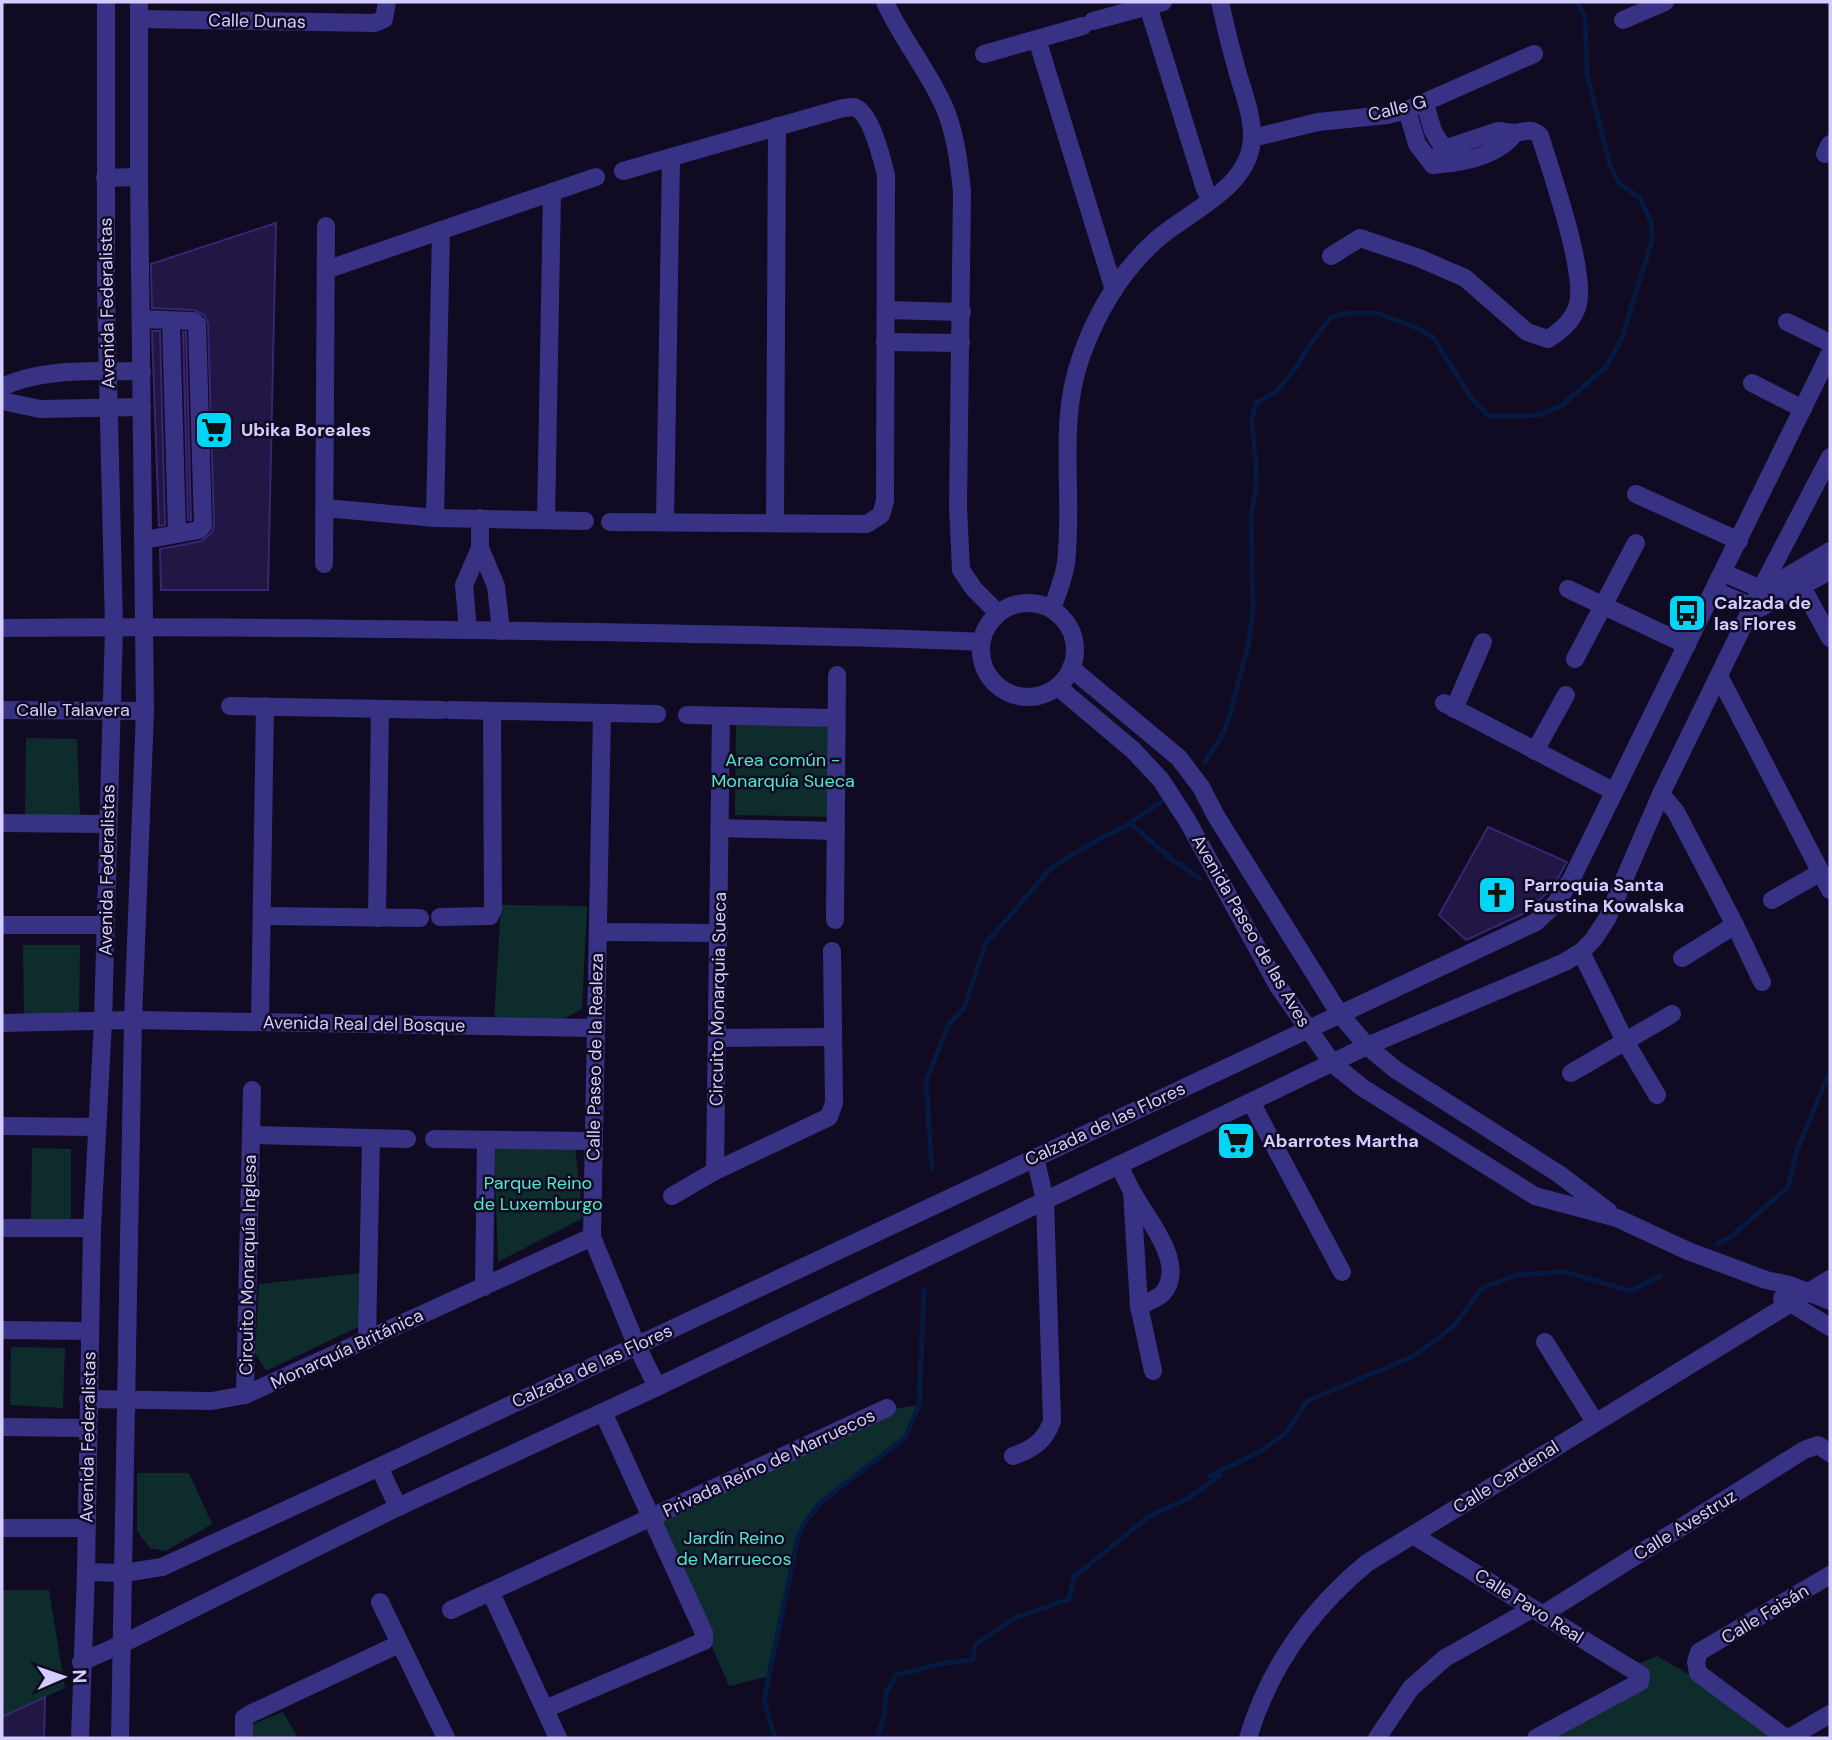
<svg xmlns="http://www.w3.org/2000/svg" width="1832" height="1740" font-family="'DM Sans',sans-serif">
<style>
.green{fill:#0e2c2c}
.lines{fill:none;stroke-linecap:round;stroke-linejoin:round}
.stream{stroke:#051941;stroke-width:5}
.building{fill:#211644;stroke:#382672;stroke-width:2}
.minor{stroke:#383285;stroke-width:18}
.labels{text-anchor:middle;stroke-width:5;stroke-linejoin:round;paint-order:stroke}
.street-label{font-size:18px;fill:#d4ccff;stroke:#100b22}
.poi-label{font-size:18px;font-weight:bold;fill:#d4ccff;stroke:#100b22;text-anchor:start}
.park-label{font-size:18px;fill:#4ee9c8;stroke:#100b22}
</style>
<rect width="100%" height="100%" fill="#100b22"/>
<g class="green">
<polygon points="736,723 831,726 830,817 735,815"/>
<polygon points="26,738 77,739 80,815 25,816"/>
<polygon points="501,905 587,906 582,1009 565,1018 494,1021"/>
<polygon points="23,945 80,945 79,1019 24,1020"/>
<polygon points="575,1147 583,1218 498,1262 494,1149"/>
<polygon points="32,1148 71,1149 71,1219 31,1219"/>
<polygon points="361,1273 360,1326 266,1371 255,1353 259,1284"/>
<polygon points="11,1347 65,1348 63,1408 10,1405"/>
<polygon points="919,1405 905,1438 821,1501 804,1524 795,1550 769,1676 729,1686 657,1520 887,1410"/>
<polygon points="137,1473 189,1473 212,1524 166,1551 150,1548 137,1531"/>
<polygon points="2,1590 49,1590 65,1688 2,1717"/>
<polygon points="1657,1656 1723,1694 1780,1738 1542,1738 1644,1680 1630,1667"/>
<polygon points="283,1712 298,1738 250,1738 250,1725"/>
</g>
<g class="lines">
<g class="stream">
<polyline points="1205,762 1220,739 1228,721 1249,642 1253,609 1251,516 1257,481 1252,420 1256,403 1276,392 1296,368 1306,350 1331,317 1349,313 1377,313 1417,328 1433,337 1472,399 1489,416 1539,415 1561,406 1606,367 1621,340 1652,241 1651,222 1640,198 1619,183 1610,165 1587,75 1585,17 1577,2"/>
<polyline points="1130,823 1177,864 1180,864 1200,879"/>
<polyline points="932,1169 926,1082 948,1025 964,1008 986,943 1052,867 1099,839 1122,828 1167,798"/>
<polyline points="1717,1244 1732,1236 1788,1187 1797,1150 1830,1071"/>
<polyline points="775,1738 764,1700 798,1537 804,1524 821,1502 905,1438 919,1405 924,1289"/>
<polyline points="877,1738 884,1716 886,1693 896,1675 945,1663 973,1660 975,1644 1017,1617 1069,1599 1074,1577 1148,1517 1189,1498 1221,1475 1209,1476 1259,1452 1286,1433 1307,1401 1414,1356 1454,1326 1482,1288 1517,1275 1565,1272 1631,1291 1660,1276"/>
</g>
</g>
<g class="building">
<polygon points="276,223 268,590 161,590 160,549 202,541 212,532 214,525 208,323 204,315 194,310 152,308 151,264"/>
<polygon points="152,331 160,331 165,525 159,526"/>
<polygon points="183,332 186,332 191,520 188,520"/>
<polygon points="1488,827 1567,862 1553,887 1527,912 1466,940 1439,915"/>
<polygon points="45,1697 44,1738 2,1738 2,1717"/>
</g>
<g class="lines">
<g class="minor">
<path d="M 885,2 C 902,40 930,72 946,111 C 956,137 959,164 962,191 L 958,507 L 961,570 L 974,589 L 998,613"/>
<polyline points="1148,6 1205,189 1211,200"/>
<polyline points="139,19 375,23 384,19 387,2"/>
<polyline points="1623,20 1665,2"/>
<polyline points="1093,21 1163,2"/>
<polyline points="1037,39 1114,290"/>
<polyline points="984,54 1083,26"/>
<polyline points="1425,104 1433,131 1444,149"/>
<polyline points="1407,110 1417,144 1433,165"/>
<path d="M 1498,131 L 1515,133 C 1498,157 1461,163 1433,165 L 1444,149 Z"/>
<polyline points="1252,138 1318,122 1387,115 1407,110 1534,54"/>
<polyline points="1825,154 1830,144"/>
<polyline points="105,178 139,177"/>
<path d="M 1331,256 L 1360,238 L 1419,258 L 1465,278 L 1527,332 L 1548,339 C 1561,331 1574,320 1578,304 C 1586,271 1551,171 1540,136 C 1533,128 1525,131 1515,133"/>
<polyline points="326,270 596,177"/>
<polyline points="886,310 962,312"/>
<polyline points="141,319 193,321 197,324 203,525 199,530 144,540"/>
<polyline points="171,321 177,534"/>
<polyline points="1787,322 1830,343"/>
<polyline points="885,342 961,343"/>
<polyline points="1752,383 1803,409"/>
<path d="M 2,387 C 44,367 96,372 142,371"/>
<polyline points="2,401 40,409 142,407"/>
<polyline points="1636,494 1739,541"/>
<polyline points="325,508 435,518 585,521"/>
<polyline points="435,518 441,230"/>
<polyline points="480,518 480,548 496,586 501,631"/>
<polyline points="546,520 552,192"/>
<path d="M 610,522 L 867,524 L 881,515 L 885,501 L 886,175 C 882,159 871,112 854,107 C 851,107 846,108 843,108 L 623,171"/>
<polyline points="665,522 671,157"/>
<polyline points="775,522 777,126"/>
<polyline points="324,564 326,226"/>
<polyline points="1724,573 1761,589 1768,588 1830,551"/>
<polyline points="1802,587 1830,638"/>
<polyline points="1568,589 1687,645"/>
<polyline points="1715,591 1753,607 1760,608 1830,571"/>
<circle cx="1028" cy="650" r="47"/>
<path d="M 1052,609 C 1057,594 1064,578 1066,563 C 1074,495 1057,423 1081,357 C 1096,314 1121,272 1155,241 C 1188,211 1252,188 1252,136 C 1252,115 1244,94 1238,74 C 1231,50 1225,26 1220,2"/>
<path d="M 2,628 C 201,626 401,629 600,632 C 727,635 854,636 981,642"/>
<polyline points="468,630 464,585 480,548"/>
<polyline points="1575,659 1636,543"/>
<polyline points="1071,668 1179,758 1201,787 1216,816 1339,1013 1367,1046 1396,1070 1559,1174 1609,1212"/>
<polyline points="1719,676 1830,890"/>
<polyline points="1058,687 1133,750 1161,780 1187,820 1278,986 1333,1064 1363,1088 1535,1196 1617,1218 1688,1251 1766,1280 1790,1285 1830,1301"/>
<polyline points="1444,703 1613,791"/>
<polyline points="230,706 442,710"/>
<polyline points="1454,709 1483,642"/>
<polyline points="2,710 145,711"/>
<polyline points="450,710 657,714"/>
<polyline points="602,713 592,1237 636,1344 657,1387"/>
<polyline points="687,715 836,718"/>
<polyline points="1535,751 1566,695"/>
<polyline points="1661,794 1676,812 1735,925 1762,982"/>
<polyline points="2,823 107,824"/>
<polyline points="720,828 836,831"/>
<polyline points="1772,900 1821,872"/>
<polyline points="262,916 420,918"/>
<polyline points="440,917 490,916 493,909 492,711"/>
<polyline points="377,918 380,709"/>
<polyline points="835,920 837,675"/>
<polyline points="2,925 105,925"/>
<polyline points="598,932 719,933"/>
<polyline points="1581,952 1625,1041 1657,1095"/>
<polyline points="1682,958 1735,925"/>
<polyline points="260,1022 265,706"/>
<polyline points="2,1023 133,1020 596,1028"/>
<polyline points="717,1038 833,1037"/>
<polyline points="1571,1073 1672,1014"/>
<polyline points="1251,1102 1342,1272"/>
<polyline points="2,1126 97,1127"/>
<polyline points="251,1135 407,1139"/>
<polyline points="434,1139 594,1141"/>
<path d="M 1119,1165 C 1124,1175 1128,1185 1134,1195 C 1148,1220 1187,1265 1163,1293 C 1157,1299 1147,1303 1139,1306"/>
<polyline points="715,1171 721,716"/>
<polyline points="1132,1192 1139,1306 1153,1371"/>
<polyline points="672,1196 715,1171 829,1117 834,1103 832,951"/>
<polyline points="2,1228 92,1228"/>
<polyline points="484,1287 486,1140"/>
<polyline points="1782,1298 1830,1327"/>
<polyline points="2,1330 90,1331"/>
<polyline points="367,1340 371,1138"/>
<polyline points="1545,1342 1595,1422"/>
<polyline points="245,1395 252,1090"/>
<polyline points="88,1399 212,1401 245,1395 592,1237"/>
<polyline points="2,1427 88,1428"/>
<path d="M 1013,1456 C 1033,1449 1045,1441 1052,1421 L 1045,1200 L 1035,1157"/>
<polyline points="379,1467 398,1507"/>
<polyline points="2,1528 86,1528"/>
<polyline points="1413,1535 1641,1675 1640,1682 1536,1738"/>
<polyline points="86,1572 124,1573 162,1567 379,1467 1536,922 1556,903 1571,880 1830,353"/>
<polyline points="1830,1575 1699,1652 1696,1662 1698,1673 1783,1736 1791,1737 1830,1714"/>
<polyline points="491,1593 558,1738"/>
<polyline points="380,1602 446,1738"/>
<polyline points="451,1610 887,1408"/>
<polyline points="1542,1615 1804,1450 1818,1445 1830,1453"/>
<polyline points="81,1662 122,1644 398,1507 657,1387 1367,1046 1565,962 1581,952 1593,940 1607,919 1661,794 1761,589 1830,457"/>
<polyline points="545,1709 704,1641 704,1633 603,1412"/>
<polyline points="80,1738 86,1572 92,1228 103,1021 114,627 106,294 106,2"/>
<polyline points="120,1738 133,1020 145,711 139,177 139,2"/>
<polyline points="244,1738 244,1718 250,1714 399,1644"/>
<path d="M 1248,1738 C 1269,1668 1310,1610 1367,1563 L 1830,1279"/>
<polyline points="1377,1738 1411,1688 1445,1658 1532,1609"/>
</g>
</g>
<defs>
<symbol id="supermarket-square" viewBox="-11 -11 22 22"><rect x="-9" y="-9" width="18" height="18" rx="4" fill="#00d5f7" stroke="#100b22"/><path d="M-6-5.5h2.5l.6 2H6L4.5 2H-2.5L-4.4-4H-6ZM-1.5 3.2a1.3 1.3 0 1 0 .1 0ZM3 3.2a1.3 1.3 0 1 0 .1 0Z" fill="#111"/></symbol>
<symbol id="bus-square" viewBox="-11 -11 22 22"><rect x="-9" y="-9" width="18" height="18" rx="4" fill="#00d5f7" stroke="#100b22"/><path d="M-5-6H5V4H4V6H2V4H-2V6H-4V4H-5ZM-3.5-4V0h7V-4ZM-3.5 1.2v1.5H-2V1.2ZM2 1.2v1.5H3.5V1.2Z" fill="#111"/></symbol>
<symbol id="church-square" viewBox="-11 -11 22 22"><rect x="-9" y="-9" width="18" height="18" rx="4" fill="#00d5f7" stroke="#100b22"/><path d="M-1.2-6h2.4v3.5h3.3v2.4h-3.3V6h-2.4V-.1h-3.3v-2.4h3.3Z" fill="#111"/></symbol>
</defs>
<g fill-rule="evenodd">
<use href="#supermarket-square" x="192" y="408" width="44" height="44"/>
<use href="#bus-square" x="1665" y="591" width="44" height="44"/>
<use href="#church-square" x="1475" y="873" width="44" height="44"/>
<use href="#supermarket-square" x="1214" y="1119" width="44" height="44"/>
</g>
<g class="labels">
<g class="street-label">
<text transform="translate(257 21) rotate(1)" y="6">Calle Dunas</text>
<text transform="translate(1397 108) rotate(-14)" y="6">Calle G</text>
<text transform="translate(107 303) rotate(-91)" y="6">Avenida Federalistas</text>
<text x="73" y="716">Calle Talavera</text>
<text transform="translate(107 870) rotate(-89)" y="6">Avenida Federalistas</text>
<text transform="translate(1251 931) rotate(60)" y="6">Avenida Paseo de las Aves</text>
<text transform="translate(718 999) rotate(-89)" y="6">Circuito Monarquia Sueca</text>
<text transform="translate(364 1024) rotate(1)" y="6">Avenida Real del Bosque</text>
<text transform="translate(595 1057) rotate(-89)" y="6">Calle Paseo de la Realeza</text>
<text transform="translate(1105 1124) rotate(-25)" y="6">Calzada de las Flores</text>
<text transform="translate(248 1265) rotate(-89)" y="6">Circuito Monarquía Inglesa</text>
<text transform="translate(347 1349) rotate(-25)" y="6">Monarquía Británica</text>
<text transform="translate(592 1366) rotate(-25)" y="6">Calzada de las Flores</text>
<text transform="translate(88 1437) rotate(-89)" y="6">Avenida Federalistas</text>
<text transform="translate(769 1463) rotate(-25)" y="6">Privada Reino de Marruecos</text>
<text transform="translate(1506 1477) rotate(-32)" y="6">Calle Cardenal</text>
<text transform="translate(1685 1525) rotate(-32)" y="6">Calle Avestruz</text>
<text transform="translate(1529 1606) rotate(32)" y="6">Calle Pavo Real</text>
<text transform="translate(1765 1614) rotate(-31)" y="6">Calle Faisán</text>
</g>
<g class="poi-label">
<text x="241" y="436">Ubika Boreales</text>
<text x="1714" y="609">Calzada de<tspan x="1714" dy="21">las Flores</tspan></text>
<text x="1524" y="891">Parroquia Santa<tspan x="1524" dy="21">Faustina Kowalska</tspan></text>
<text x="1263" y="1147">Abarrotes Martha</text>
</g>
<g class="park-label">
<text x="783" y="766">Area común -<tspan x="783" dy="21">Monarquía Sueca</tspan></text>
<text x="538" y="1189">Parque Reino<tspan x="538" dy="21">de Luxemburgo</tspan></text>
<text x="734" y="1544">Jardín Reino<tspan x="734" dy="21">de Marruecos</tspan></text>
</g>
</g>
<rect width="1832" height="1740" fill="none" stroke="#d4ccff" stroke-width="7"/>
<g transform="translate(63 1677) rotate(88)" stroke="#100b22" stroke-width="5" paint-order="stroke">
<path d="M0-5L12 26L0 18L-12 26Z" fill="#d4ccff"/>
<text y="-10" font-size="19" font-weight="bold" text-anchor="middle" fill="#d4ccff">N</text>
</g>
</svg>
